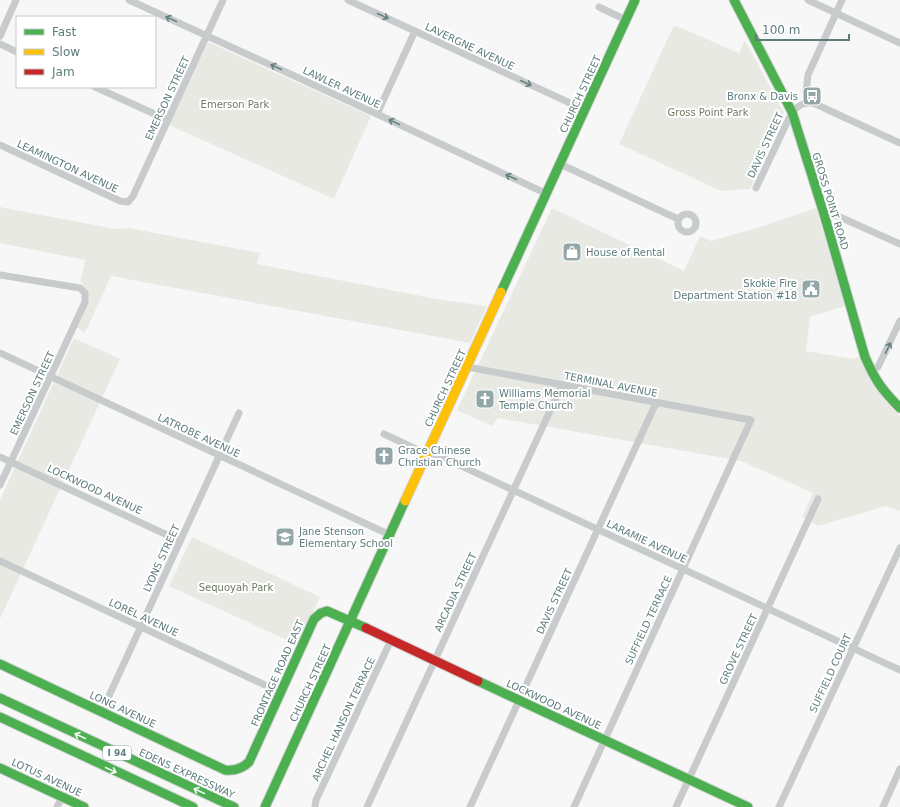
<svg xmlns="http://www.w3.org/2000/svg" width="900" height="807" font-family="'DejaVu Sans',sans-serif">
<style>
.green{fill:#e9e9e4}
.lines{fill:none;stroke-linecap:round;stroke-linejoin:round}
.fast-casing{stroke:#d2d4d4;stroke-width:11}
.slow-casing{stroke:#d2d4d4;stroke-width:11}
.jam-casing{stroke:#d2d4d4;stroke-width:11}
.street{stroke:#c8cbcb;stroke-width:7}
.fast{stroke:#4caf50;stroke-width:9}
.slow{stroke:#ffc107;stroke-width:9}
.jam{stroke:#c62828;stroke-width:9}
.oneway{stroke:#638081}
.oneway2{stroke:#f6fbf6}
.labels{text-anchor:middle;stroke-width:4;stroke-linejoin:round;paint-order:stroke}
.shield{fill:#fff;stroke:#8ea3a4;stroke-width:1}
.shield-label{font-size:9px;font-weight:bold;fill:#5e7c7d}
.street-label{font-size:10px;fill:#5e7c7d;stroke:#fff}
.poi-label{font-size:10px;fill:#5e7c7d;stroke:#fff;text-anchor:start}
.park-label{font-size:10px;fill:#707a61;stroke:#fff}
</style>
<rect width="100%" height="100%" fill="#f8f7f7"/>
<g class="green">
<polygon points="674,25 739,53 745,40 784,113 750,189 721,191 619,144"/>
<polygon points="208,42 371,116 334,199 169,125"/>
<polygon points="0,207 115,229 129,228 260,253 257,264 442,300 487,306 470,343 111,276 85,333 76,327 89,297 81,281 85,260 0,243"/>
<path d="M 552,208 L 684,271 L 700,236 L 711,241 L 760,227 L 816,208 L 845,306 L 810,317 L 806,351 L 852,359 L 858,357 C 870,379 881,399 900,416 L 900,511 L 886,506 L 818,526 L 802,517 L 813,493 L 741,461 L 498,418 L 492,426 L 457,410 Z"/>
<polygon points="74,338 120,359 0,619 0,500"/>
<polygon points="192,537 320,597 298,645 169,586"/>
</g>
<g class="lines">
<defs>
<g id="fast">
<path d="M 734,0 L 792,112 L 824,214 L 865,357 C 875,380 882,390 900,408"/>
<polyline points="501,292 635,0"/>
<path d="M 0,664 L 225,770 C 235,771 242,769 249,762 L 314,619 L 321,613 L 327,611 L 366,628"/>
<polyline points="478,681 748,807"/>
<polyline points="0,698 234,807"/>
<polyline points="0,717 193,807"/>
<polyline points="0,768 84,807"/>
<polyline points="265,807 405,501"/>
</g>
<polyline id="slow" points="405,501 501,292"/>
<polyline id="jam" points="366,628 478,681"/>
</defs>
<use href="#fast" class="fast-casing"/>
<use href="#slow" class="slow-casing"/>
<use href="#jam" class="jam-casing"/>
<g class="street">
<polyline points="129,0 377,114 547,194"/>
<polyline points="348,0 585,110"/>
<polyline points="808,0 900,43"/>
<polyline points="599,7 626,20"/>
<polyline points="0,36 16,0"/>
<polyline points="0,44 17,52"/>
<polyline points="95,87 168,120"/>
<polyline points="807,103 806,92 808,75 842,0"/>
<polyline points="377,114 415,31"/>
<polyline points="0,145 120,201 128,202 133,196 223,0"/>
<polyline points="560,164 678,219"/>
<path d="M 756,188 L 792,112 C 803,101 810,100 824,108 L 900,143"/>
<circle cx="687" cy="223" r="9"/>
<polyline points="824,214 831,213 900,244"/>
<polyline points="0,275 80,288 85,293 85,302 0,485"/>
<polyline points="0,353 390,535"/>
<polyline points="467,367 751,420 574,807"/>
<polyline points="871,369 878,367 900,321"/>
<polyline points="384,434 416,449 440,456 900,670"/>
<polyline points="0,457 180,541"/>
<polyline points="0,561 280,692"/>
<polyline points="102,711 239,413"/>
<polyline points="57,807 62,797"/>
<polyline points="315,807 316,800 391,640"/>
<polyline points="367,807 562,385"/>
<polyline points="470,807 656,403"/>
<polyline points="676,807 818,499"/>
<polyline points="779,807 900,548"/>
<polyline points="883,807 900,769"/>
</g>
<use href="#fast" class="fast"/>
<use href="#slow" class="slow"/>
<use href="#jam" class="jam"/>
</g>
<defs><path id="oneway-shaft" d="M-6 0H5M1.5-3L5.5 0L1.5 3" fill="none" stroke-width="1.6" stroke-linecap="round" stroke-linejoin="round"/></defs>
<g class="oneway">
<use href="#oneway-shaft" transform="translate(383 16) rotate(25)"/>
<use href="#oneway-shaft" transform="translate(171 19) rotate(-155)"/>
<use href="#oneway-shaft" transform="translate(276 67) rotate(-155)"/>
<use href="#oneway-shaft" transform="translate(526 83) rotate(25)"/>
<use href="#oneway-shaft" transform="translate(394 122) rotate(-155)"/>
<use href="#oneway-shaft" transform="translate(511 177) rotate(-155)"/>
<use href="#oneway-shaft" transform="translate(888 348) rotate(-65)"/>
</g>
<g class="oneway2">
<use href="#oneway-shaft" transform="translate(80 736) rotate(-155)"/>
<use href="#oneway-shaft" transform="translate(111 770) rotate(25)"/>
<use href="#oneway-shaft" transform="translate(199 791) rotate(-155)"/>
</g>
<defs>
<symbol id="bus-square" viewBox="-11 -11 22 22"><rect x="-9" y="-9" width="18" height="18" rx="4" fill="#94a7a8" stroke="#fff"/><path d="M-5-6H5V4H4V6H2V4H-2V6H-4V4H-5ZM-3.5-4V0h7V-4ZM-3.5 1.2v1.5H-2V1.2ZM2 1.2v1.5H3.5V1.2Z" fill="#fff"/></symbol>
<symbol id="shop-square" viewBox="-11 -11 22 22"><rect x="-9" y="-9" width="18" height="18" rx="4" fill="#94a7a8" stroke="#fff"/><path d="M-5-2.5h2.3a2.7 3.5 0 0 1 5.4 0H5L5.5 6h-11ZM-1.5-2.5h3a1.5 2.3 0 0 0-3 0Z" fill="#fff"/></symbol>
<symbol id="civic-square" viewBox="-11 -11 22 22"><rect x="-9" y="-9" width="18" height="18" rx="4" fill="#94a7a8" stroke="#fff"/><path d="M-.6-6.5H3V-4.5H.6V-3L4-1V1h2V6H-6V1h2V-1L-.6-3ZM-1.2 2.5V6h2.4V2.5Z" fill="#fff"/></symbol>
<symbol id="church-square" viewBox="-11 -11 22 22"><rect x="-9" y="-9" width="18" height="18" rx="4" fill="#94a7a8" stroke="#fff"/><path d="M-1.2-6h2.4v3.5h3.3v2.4h-3.3V6h-2.4V-.1h-3.3v-2.4h3.3Z" fill="#fff"/></symbol>
<symbol id="school-square" viewBox="-11 -11 22 22"><rect x="-9" y="-9" width="18" height="18" rx="4" fill="#94a7a8" stroke="#fff"/><path d="M0-5L7-2L0 1L-7-2ZM-4 1L0 2.5L4 1V4Q0 6-4 4Z" fill="#fff"/></symbol>
</defs>
<g fill-rule="evenodd">
<use href="#bus-square" x="801" y="85" width="22" height="22"/>
<use href="#shop-square" x="561" y="241" width="22" height="22"/>
<use href="#civic-square" x="800" y="278" width="22" height="22"/>
<use href="#church-square" x="474" y="388" width="22" height="22"/>
<use href="#church-square" x="373" y="445" width="22" height="22"/>
<use href="#school-square" x="274" y="526" width="22" height="22"/>
</g>
<g class="labels">
<rect class="shield" x="103" y="746" width="28" height="14" rx="3"/>
<g class="shield-label">
<text x="117" y="756">I 94</text>
</g>
<g class="street-label">
<text transform="translate(470 46) rotate(25)" y="4">LAVERGNE AVENUE</text>
<text transform="translate(342 87) rotate(25)" y="4">LAWLER AVENUE</text>
<text transform="translate(580 94) rotate(-65)" y="4">CHURCH STREET</text>
<text transform="translate(167 98) rotate(-65)" y="4">EMERSON STREET</text>
<text transform="translate(765 145) rotate(-65)" y="4">DAVIS STREET</text>
<text transform="translate(68 166) rotate(25)" y="4">LEAMINGTON AVENUE</text>
<text transform="translate(831 201) rotate(73)" y="4">GROSS POINT ROAD</text>
<text transform="translate(611 384) rotate(11)" y="4">TERMINAL AVENUE</text>
<text transform="translate(445 388) rotate(-65)" y="4">CHURCH STREET</text>
<text transform="translate(32 393) rotate(-65)" y="4">EMERSON STREET</text>
<text transform="translate(199 435) rotate(25)" y="4">LATROBE AVENUE</text>
<text transform="translate(95 489) rotate(25)" y="4">LOCKWOOD AVENUE</text>
<text transform="translate(647 541) rotate(25)" y="4">LARAMIE AVENUE</text>
<text transform="translate(161 558) rotate(-65)" y="4">LYONS STREET</text>
<text transform="translate(455 592) rotate(-65)" y="4">ARCADIA STREET</text>
<text transform="translate(554 601) rotate(-65)" y="4">DAVIS STREET</text>
<text transform="translate(144 617) rotate(25)" y="4">LOREL AVENUE</text>
<text transform="translate(648 620) rotate(-65)" y="4">SUFFIELD TERRACE</text>
<text transform="translate(738 649) rotate(-65)" y="4">GROVE STREET</text>
<text transform="translate(277 673) rotate(-66)" y="4">FRONTAGE ROAD EAST</text>
<text transform="translate(830 673) rotate(-65)" y="4">SUFFIELD COURT</text>
<text transform="translate(310 683) rotate(-65)" y="4">CHURCH STREET</text>
<text transform="translate(554 704) rotate(25)" y="4">LOCKWOOD AVENUE</text>
<text transform="translate(123 709) rotate(25)" y="4">LONG AVENUE</text>
<text transform="translate(343 719) rotate(-65)" y="4">ARCHEL HANSON TERRACE</text>
<text transform="translate(187 773) rotate(25)" y="4">EDENS EXPRESSWAY</text>
<text transform="translate(47 777) rotate(25)" y="4">LOTUS AVENUE</text>
</g>
<g class="poi-label">
<text x="798" y="100" text-anchor="end">Bronx &amp; Davis</text>
<text x="586" y="256">House of Rental</text>
<text x="797" y="287" text-anchor="end">Skokie Fire<tspan x="797" dy="12">Department Station #18</tspan></text>
<text x="499" y="397">Williams Memorial<tspan x="499" dy="12">Temple Church</tspan></text>
<text x="398" y="454">Grace Chinese<tspan x="398" dy="12">Christian Church</tspan></text>
<text x="299" y="535">Jane Stenson<tspan x="299" dy="12">Elementary School</tspan></text>
</g>
<g class="park-label">
<text x="235" y="108">Emerson Park</text>
<text x="708" y="116">Gross Point Park</text>
<text x="236" y="591">Sequoyah Park</text>
</g>
</g>
<rect x="16" y="16" width="140" height="72" fill="#ffffff" stroke="#bfcbcb"/>
<rect x="24" y="29" width="20" height="6" fill="#4caf50" stroke="#bfcbcb"/>
<text x="52" y="36" font-size="12" fill="#5e7c7d">Fast</text>
<rect x="24" y="49" width="20" height="6" fill="#ffc107" stroke="#bfcbcb"/>
<text x="52" y="56" font-size="12" fill="#5e7c7d">Slow</text>
<rect x="24" y="69" width="20" height="6" fill="#c62828" stroke="#bfcbcb"/>
<text x="52" y="76" font-size="12" fill="#5e7c7d">Jam</text>
<path d="M756 34v6h93v-6" fill="none" stroke="#5e7c7d" stroke-width="2"/>
<text x="762" y="34" font-size="12" fill="#5e7c7d" stroke="#ffffff" stroke-width="3" paint-order="stroke">100 m</text>
</svg>
